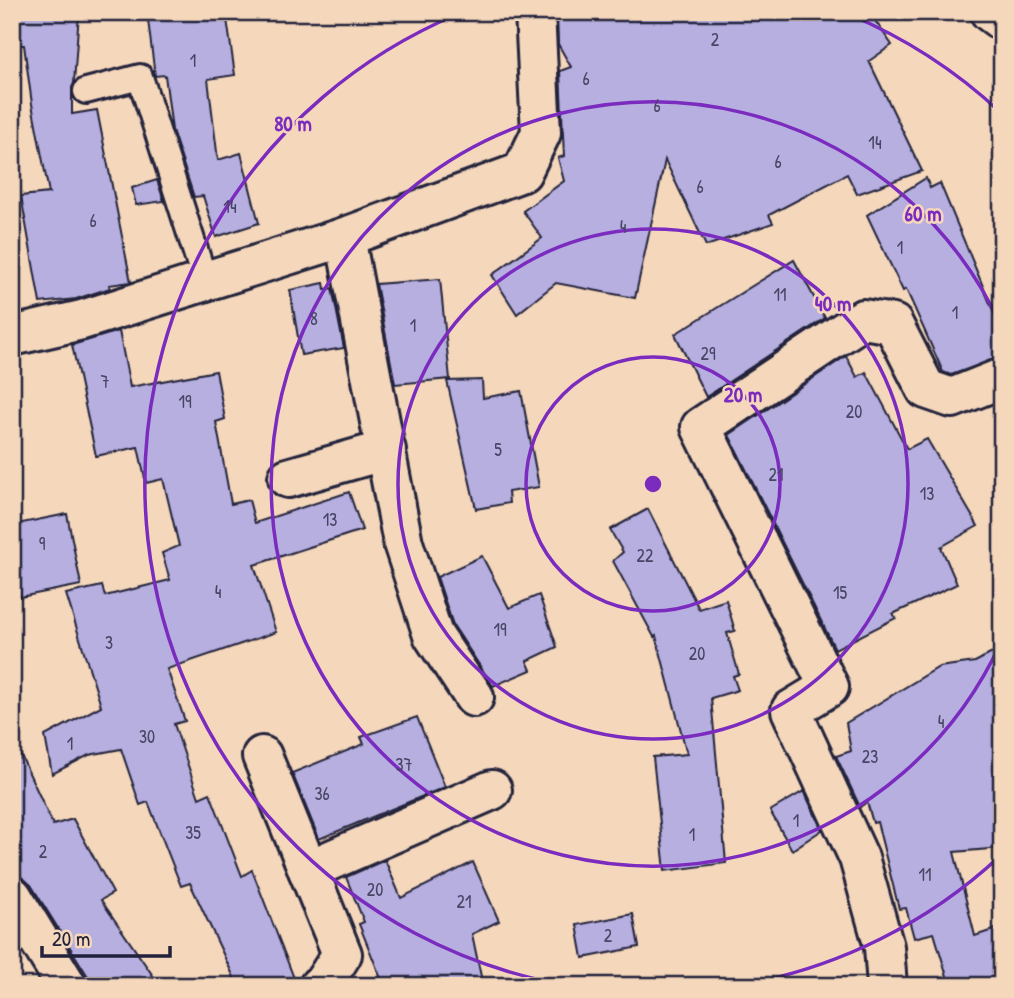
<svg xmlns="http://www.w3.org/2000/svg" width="1014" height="998" font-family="'Patrick Hand',sans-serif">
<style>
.building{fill:#b6afe0;stroke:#22223b;stroke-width:2}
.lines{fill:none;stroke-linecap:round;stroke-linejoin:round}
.lane-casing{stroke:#22223b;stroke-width:30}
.street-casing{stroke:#22223b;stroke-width:44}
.lane{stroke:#f5d8bc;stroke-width:24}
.street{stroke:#f5d8bc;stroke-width:38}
.ring{fill:none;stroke:#7b2cbf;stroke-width:3.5}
.labels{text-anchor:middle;stroke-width:5;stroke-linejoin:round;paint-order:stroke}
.number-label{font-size:18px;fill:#474564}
.centre{fill:#7b2cbf;stroke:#f5d8bc;stroke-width:3.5}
.ring-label{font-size:21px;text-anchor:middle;font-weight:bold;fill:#7b2cbf;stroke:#f5d8bc;stroke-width:5;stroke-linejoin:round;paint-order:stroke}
</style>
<rect width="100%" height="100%" fill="#f5d8bc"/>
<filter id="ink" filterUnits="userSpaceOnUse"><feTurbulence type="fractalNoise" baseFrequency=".0143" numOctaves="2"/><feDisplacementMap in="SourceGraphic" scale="14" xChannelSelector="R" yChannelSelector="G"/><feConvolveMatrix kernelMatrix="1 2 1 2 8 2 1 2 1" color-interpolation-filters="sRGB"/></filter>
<g filter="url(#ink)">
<g class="building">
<polygon points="12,12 79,12 74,83 72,88 72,114 97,110 131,282 109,285 110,288 76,299 40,303 21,196 49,193 32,104 24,45 12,45"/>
<polygon points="147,12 226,12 235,75 208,79 218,160 241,153 259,223 216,237 203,196 194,197 172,130 165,75 155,76"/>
<polygon points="557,12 869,12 892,45 869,61 922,171 857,194 847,174 769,215 773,223 706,246 665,160 635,298 556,283 517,314 492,275 542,238 523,211 564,181 558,158 564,156 560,71 571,67 558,44"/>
<polygon points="926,178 930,188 940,183 1002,332 1002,357 951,375 943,372 906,289 903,291 867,215"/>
<polygon points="157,180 164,201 136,205 132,188"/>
<polygon points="794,260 825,318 706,397 675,334"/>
<polygon points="440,279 450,379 395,384 376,284"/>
<polygon points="324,283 325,289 332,288 344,348 301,355 290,290"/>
<polygon points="119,331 130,387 216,371 225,419 216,422 231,504 249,500 255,523 349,492 362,530 254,565 276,632 167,669 185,721 174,724 199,798 210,793 242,876 252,870 297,986 238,986 190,883 181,886 148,802 140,805 121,749 89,755 52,774 45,736 101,706 66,594 102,586 105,596 170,580 162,553 179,546 163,479 146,483 138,447 96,456 72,345"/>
<polygon points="846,356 857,377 866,372 907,449 927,439 978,526 941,547 957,584 893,614 896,618 835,649 729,435"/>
<polygon points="482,380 483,398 521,391 539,487 508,492 509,503 476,509 447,381"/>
<polygon points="648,509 699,609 726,600 735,631 727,633 739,674 733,676 738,690 711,698 726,863 665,871 653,757 687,754 656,636 654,637 613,561 623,552 610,530"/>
<polygon points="67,514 81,585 20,597 16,572 12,572 12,525"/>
<polygon points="482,556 509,608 539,595 557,647 527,661 531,670 493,686 453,625 437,577"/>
<polygon points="1002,648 1002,848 954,852 975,936 1002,927 1002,986 950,986 934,933 914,938 906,908 899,909 877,822 873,823 867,802 860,807 836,756 851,751 846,723 939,667 975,662"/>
<polygon points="417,717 445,787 319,839 292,773 364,744 361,737"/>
<polygon points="12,736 53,825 73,819 113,893 101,900 160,986 94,986 31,885 19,876 12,862"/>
<polygon points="804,791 822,830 792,850 770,811"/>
<polygon points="385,860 401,898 473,862 499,921 472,934 483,986 384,986 359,924 364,922 346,877"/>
<polygon points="633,914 639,947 583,958 577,925"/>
</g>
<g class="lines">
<defs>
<polyline id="lane" points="86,91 140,77 205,281"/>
<g id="street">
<polyline points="990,12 1002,21"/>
<polyline points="345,237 403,543 433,635 474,697"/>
<polyline points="12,336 82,320 345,237 522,172 541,133 535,12"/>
<polyline points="288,478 386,450"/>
<polyline points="262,756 342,954 323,984 319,986"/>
<polyline points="308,870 492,790"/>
<polyline points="12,896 67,986"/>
<polyline points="887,986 884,947 859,858 791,710 829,687 701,427 863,319 893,324 926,389 952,398 1002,378"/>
</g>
</defs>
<use href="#lane" class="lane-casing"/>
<use href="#street" class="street-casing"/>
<use href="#lane" class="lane"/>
<use href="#street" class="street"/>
</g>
</g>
<g class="ring">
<circle cx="653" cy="484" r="127"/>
<circle cx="653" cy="484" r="255"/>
<path d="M1001 642A382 382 0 1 1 1001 326"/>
<path d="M1000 856A509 509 0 0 1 741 985M565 985A509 509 0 0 1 458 14M848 14A509 509 0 0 1 1000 112"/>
</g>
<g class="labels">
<g class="number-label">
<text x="715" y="46">2</text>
<text x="193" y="67">1</text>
<text x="586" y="85">6</text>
<text x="657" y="112">6</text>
<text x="875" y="149">14</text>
<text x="778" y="168">6</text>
<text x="700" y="193">6</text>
<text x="230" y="213">14</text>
<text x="93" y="227">6</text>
<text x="623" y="233">4</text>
<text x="900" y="254">1</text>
<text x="780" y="301">11</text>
<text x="955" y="319">1</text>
<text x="314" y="325">8</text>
<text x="413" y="332">1</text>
<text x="708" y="360">29</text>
<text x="105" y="388">7</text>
<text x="185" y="408">19</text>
<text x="854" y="418">20</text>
<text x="498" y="456">5</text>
<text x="776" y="481">21</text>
<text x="927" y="500">13</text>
<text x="330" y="526">13</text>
<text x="42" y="550">9</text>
<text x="645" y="562">22</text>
<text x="218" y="598">4</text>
<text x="840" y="599">15</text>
<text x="500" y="636">19</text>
<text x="109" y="649">3</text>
<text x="697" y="660">20</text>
<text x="941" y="728">4</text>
<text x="147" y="743">30</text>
<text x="70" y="750">1</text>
<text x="870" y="763">23</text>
<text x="404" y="771">37</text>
<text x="322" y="800">36</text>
<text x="796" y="827">1</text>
<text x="193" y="839">35</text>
<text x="692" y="841">1</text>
<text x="43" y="858">2</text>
<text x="925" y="881">11</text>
<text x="375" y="896">20</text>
<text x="464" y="908">21</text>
<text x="608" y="942">2</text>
</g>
</g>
<circle cx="653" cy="484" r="10" class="centre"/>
<g class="ring-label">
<text x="293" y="131">80 m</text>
<text x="923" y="221">60 m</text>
<text x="833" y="311">40 m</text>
<text x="743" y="402">20 m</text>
</g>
<rect width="1014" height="998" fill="none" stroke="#f5d8bc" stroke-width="42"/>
<rect x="21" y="21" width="972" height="956" fill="none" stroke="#22223b" stroke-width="2.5" filter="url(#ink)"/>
<path d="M42 946v10h128v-10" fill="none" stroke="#22223b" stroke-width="3.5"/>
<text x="52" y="946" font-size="21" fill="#22223b" stroke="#f5d8bc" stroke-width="5" paint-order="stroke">20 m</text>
</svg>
